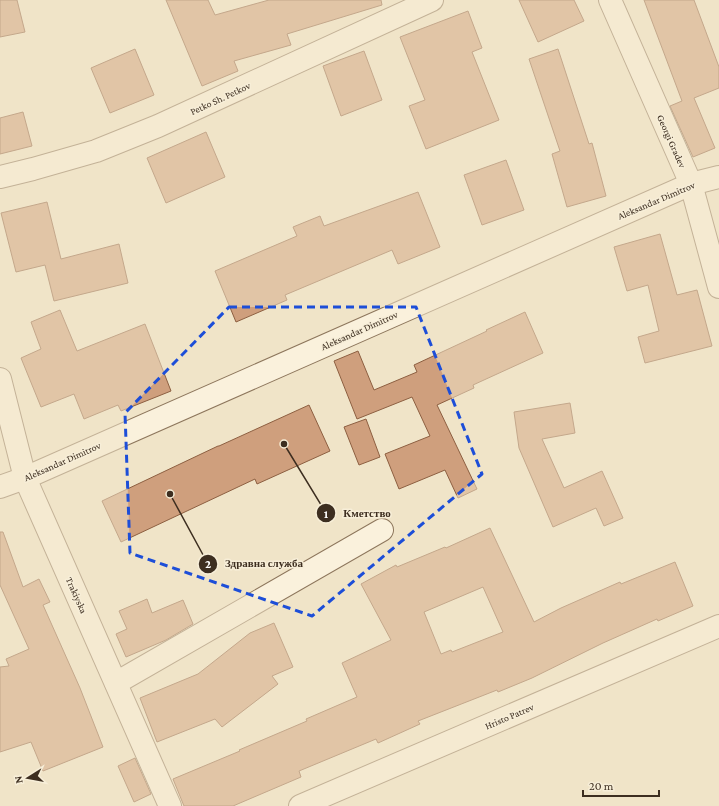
<svg xmlns="http://www.w3.org/2000/svg" width="719" height="806" font-family="'Crimson Pro',serif">
  <style>
    .building { fill: #cf9f7d; stroke: #8d5f41; fill-rule: evenodd }
    .lines { fill: none; stroke-linecap: round; stroke-linejoin: round }
    .minor-casing { stroke: #8d765c; stroke-width: 24 }
    .minor { stroke: #faf1dc; stroke-width: 22 }
    .marked { fill: none; stroke: #1d4ed8; stroke-width: 3; stroke-dasharray: 8 5; stroke-linejoin: round }
    .labels { text-anchor: middle; stroke-width: 3; stroke-linejoin: round; paint-order: stroke }
    .street-label { font-size: 10px; fill: #3d2e20; stroke: #f7eed8 }
    .leader { fill: none; stroke: #3d2e20; stroke-width: 1.5 }
    .callout-dot { fill: #3d2e20; stroke: #f7eed8; stroke-width: 1.5 }
    .mark-label { font-size: 12px; text-anchor: middle; font-weight: bold; fill: #fff }
    .callout-label { font-size: 11px; text-anchor: middle; font-weight: bold; fill: #3d2e20; stroke: #f7eed8; stroke-width: 3; stroke-linejoin: round; paint-order: stroke }
  </style>
  <rect width="100%" height="100%" fill="#f0e4c8"/>
  <g class="building">
    <polygon points="0,0 17,0 25,32 0,37"/>
    <polygon points="166,0 208,0 215,15 269,0 381,0 382,5 287,34 291,45 234,61 238,71 202,86"/>
    <polygon points="519,0 574,0 584,21 538,42"/>
    <polygon points="644,0 694,0 719,67 719,88 694,98 715,148 693,157 670,106 682,101"/>
    <polygon points="468,11 482,48 472,52 499,120 426,149 409,106 425,100 400,37"/>
    <polygon points="135,49 154,95 110,113 91,68"/>
    <polygon points="558,49 589,144 592,143 606,196 567,207 552,154 560,151 529,59"/>
    <polygon points="364,51 382,100 341,116 323,66"/>
    <polygon points="23,112 32,146 0,154 0,118"/>
    <polygon points="206,132 225,177 166,203 147,158"/>
    <polygon points="506,160 524,210 482,225 464,175"/>
    <polygon points="418,192 440,247 398,264 392,250 285,295 287,300 236,322 215,271 297,236 293,227 320,216 324,226"/>
    <polygon points="47,202 61,259 119,244 128,283 54,301 45,265 16,272 1,213"/>
    <polygon points="660,234 677,295 697,290 712,346 645,363 638,337 659,331 648,285 627,291 614,247"/>
    <polygon points="60,310 77,351 145,324 171,391 121,411 118,405 84,419 74,394 41,407 21,358 41,349 31,322"/>
    <polygon points="525,312 543,353 473,385 474,388 437,405 477,489 458,498 445,470 399,489 385,454 430,436 412,397 357,419 334,361 358,351 374,390 417,372 414,365 487,331 486,330"/>
    <polygon points="570,403 575,433 542,439 564,488 602,471 623,518 604,526 596,508 553,527 519,448 514,412"/>
    <polygon points="309,405 330,451 257,484 255,479 121,542 102,501 218,446 219,446"/>
    <polygon points="366,419 380,457 359,465 344,427"/>
    <path d="M490,528L534,622L561,608L620,582L621,584L675,562L693,606L658,621L657,619L603,643L532,678L498,692L497,690L418,721L420,724L378,743L376,739L299,771L301,777L233,806H184L173,779L240,751L239,750L307,721L306,719L357,697L342,663L391,640L361,584L396,565L397,567L445,547L446,548ZM483,587L503,632L452,652L451,650L441,654L424,612Z"/>
    <polygon points="0,532 3,532 23,587 39,579 50,602 43,605 80,688 103,747 43,771 31,742 0,752 0,667 9,666 6,659 29,649 0,585"/>
    <polygon points="147,599 152,613 183,600 193,624 166,640 126,657 116,634 127,629 119,611"/>
    <polygon points="274,623 293,667 272,676 278,684 222,727 215,719 157,742 140,698 198,674 250,633"/>
    <polygon points="135,758 151,794 134,802 118,766"/>
  </g>
  <g class="lines">
    <defs>
      <g id="minor">
        <polyline points="610,0 691,184 719,287"/>
        <polyline points="0,177 33,169 96,151 158,126 432,0"/>
        <polyline points="0,379 25,478 170,806"/>
        <polyline points="0,487 25,478 691,184 719,177"/>
        <polyline points="116,683 382,530"/>
        <polyline points="300,806 719,626"/>
      </g>
    </defs>
    <use href="#minor" class="minor-casing"/>
    <use href="#minor" class="minor"/>
  </g>
  <path d="M0 0H719V806H0ZM229,307H416L482,474L312,616L130,553L125,413Z" fill="#f0e4c8" fill-opacity=".55" fill-rule="evenodd"/>
  <path class="marked" d="M229,307H416L482,474L312,616L130,553L125,413Z"/>
  <g class="labels">
    <g class="street-label">
      <text transform="translate(220 98) rotate(-25)" y="4">Petko Sh. Petkov</text>
      <text transform="translate(672 141) rotate(66)" y="4">Georgi Gradev</text>
      <text transform="translate(656 200) rotate(-23)" y="4">Aleksandar Dimitrov</text>
      <text transform="translate(359 330) rotate(-24)" y="4">Aleksandar Dimitrov</text>
      <text transform="translate(62 461) rotate(-24)" y="4">Aleksandar Dimitrov</text>
      <text transform="translate(77 595) rotate(66)" y="4">Trakiyska</text>
      <text transform="translate(509 716) rotate(-23)" y="4">Hristo Patrev</text>
    </g>
  </g>
  <path class="leader" d="M284 444L326 513M170 494L208 564"/>
  <g class="callout-dot">
    <circle cx="284" cy="444" r="4"/>
    <circle cx="170" cy="494" r="4"/>
    <circle cx="326" cy="513" r="10"/>
    <circle cx="208" cy="564" r="10"/>
  </g>
  <g class="mark-label">
    <text x="326" y="518">1</text>
    <text x="208" y="568">2</text>
  </g>
  <g class="callout-label">
    <text x="367" y="517">Кметство</text>
    <text x="264" y="567">Здравна служба</text>
  </g>
  <g transform="translate(28 778) rotate(259)" stroke="#f7eed8" stroke-width="3" paint-order="stroke">
  <path d="M0-3L7 15L0 10L-7 15Z" fill="#3d2e20"/>
  <text y="-6" font-size="11" font-weight="bold" text-anchor="middle" fill="#3d2e20">N</text>
  </g>
  <path d="M583 790v6h76v-6" fill="none" stroke="#3d2e20" stroke-width="2"/>
  <text x="589" y="790" font-size="12" fill="#3d2e20" stroke="#f7eed8" stroke-width="3" paint-order="stroke">20 m</text>
</svg>
